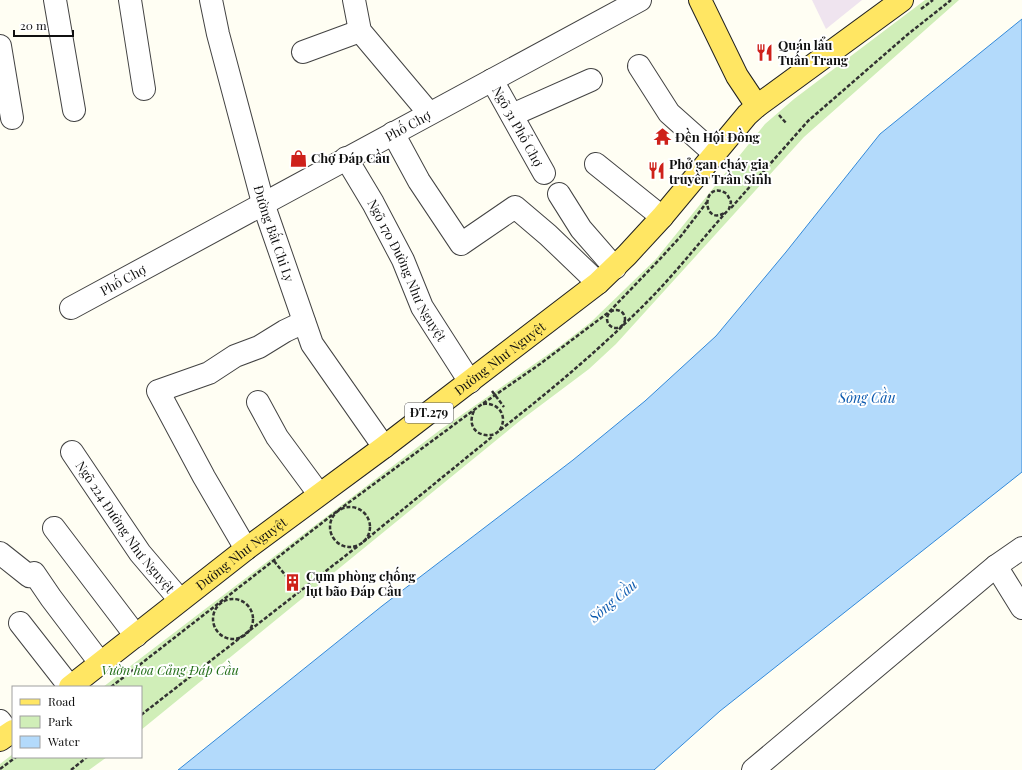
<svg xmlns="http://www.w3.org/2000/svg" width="1022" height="770" font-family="'Playfair Display',serif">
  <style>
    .industrial { fill: #efe4ef }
    .green { fill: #d0eeb8 }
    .water { fill: #b3dafb; stroke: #3389d9 }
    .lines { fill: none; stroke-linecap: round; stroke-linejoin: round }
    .minor-casing { stroke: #434343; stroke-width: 24 }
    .major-casing { stroke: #212121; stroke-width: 24 }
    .path { stroke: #323232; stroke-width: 2.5; stroke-dasharray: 4 2; stroke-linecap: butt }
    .minor { stroke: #fff; stroke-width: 22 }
    .major { stroke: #ffe663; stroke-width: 22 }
    .labels { text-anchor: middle; stroke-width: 4; stroke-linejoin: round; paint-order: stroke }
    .shield { fill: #fff; stroke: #585858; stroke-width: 1 }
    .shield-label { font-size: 12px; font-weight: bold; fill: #101010 }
    .poi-label { font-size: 13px; font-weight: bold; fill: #101010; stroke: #fff; text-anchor: start }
    .street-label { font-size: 13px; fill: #101010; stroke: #fff }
    .park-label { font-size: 13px; font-style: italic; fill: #246f19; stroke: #fff }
    .water-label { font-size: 14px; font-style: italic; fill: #0c5aaf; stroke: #fff }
  </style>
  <rect width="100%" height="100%" fill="#fffef3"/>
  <polygon class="industrial" points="812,0 862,0 826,29"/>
  <g class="green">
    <polygon points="925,0 959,0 804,137 616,344 589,369 521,420 141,730 141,687 103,687 440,430 560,346 591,322 656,259 765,124 794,99"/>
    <polygon points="13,754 13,757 107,757 89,770 0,770 0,764"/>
  </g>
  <polygon class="water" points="1022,19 1022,472 720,711 654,770 178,770 382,606 573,460 645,401 716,336 786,252 880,134"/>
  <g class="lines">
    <defs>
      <g id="minor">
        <polyline points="55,0 74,110"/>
        <polyline points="130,0 144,89"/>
        <path id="s1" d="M211,0L218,34L263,203L312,344L384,447"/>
        <polyline points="354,0 360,31 429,113"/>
        <polyline points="0,46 12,118"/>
        <polyline points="303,52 360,31"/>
        <polyline points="639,66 669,113 715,154"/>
        <path id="s2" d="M492,80L544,173"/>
        <polyline points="512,115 591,80"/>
        <polyline points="393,133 419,181 461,244 515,207 548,235 598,283"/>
        <path id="s3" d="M346,158L373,203L403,260L422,307L470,382"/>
        <polyline points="596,164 662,217"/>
        <polyline points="559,194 581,229 615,268"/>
        <path id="s4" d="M71,308L640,0"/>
        <polyline points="258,402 277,437 319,494"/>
        <path id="s5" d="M72,452L140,553L180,600"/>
        <polyline points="54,528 136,636"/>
        <polyline points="246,549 204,477 158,391 209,373 235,356 259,347 285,331 304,322"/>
        <polyline points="0,553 29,576 34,573 51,598 101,664"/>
        <polyline points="996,566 1022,608"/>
        <polyline points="20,623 70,687"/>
        <polyline points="0,721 9,733"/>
        <polyline points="753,770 996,566 1022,548"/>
      </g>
      <g id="major">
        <polyline points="700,0 737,76 757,106"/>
        <path id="s6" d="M70,687L246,549L384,447L598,283L627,255L662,217L747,115L757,106L902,0"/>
        <polyline points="0,740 13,731"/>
      </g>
    </defs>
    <use href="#minor" class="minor-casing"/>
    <use href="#major" class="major-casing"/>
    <g class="path">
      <polyline points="921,9 933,0"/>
      <polyline points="779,115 786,123"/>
      <polyline points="731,208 808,121 907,35 951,0"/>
      <circle cx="616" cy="319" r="9"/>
      <polyline points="492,391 504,407"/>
      <path d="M483,404C499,402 509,417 499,431"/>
      <path d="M474,411C466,427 479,439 495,434C549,392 598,351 646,303C676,273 701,240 729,209L731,202L727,194C701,177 701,229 726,212"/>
      <circle cx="350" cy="527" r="20"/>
      <polyline points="363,542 493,436"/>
      <polyline points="274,561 286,576"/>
      <circle cx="233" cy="619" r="20"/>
      <polyline points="111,687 336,512 478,407 540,364 609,312 659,260 681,236 707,202"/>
      <polyline points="141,715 358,546"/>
      <polyline points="0,769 16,757"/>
      <polyline points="71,770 87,757"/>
    </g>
    <use href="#minor" class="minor"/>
    <use href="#major" class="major"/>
  </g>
  <defs>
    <symbol id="restaurant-bare" viewBox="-9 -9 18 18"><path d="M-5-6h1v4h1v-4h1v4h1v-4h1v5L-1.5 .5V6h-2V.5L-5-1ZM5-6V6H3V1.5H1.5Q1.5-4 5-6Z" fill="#ce211a" stroke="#fff" stroke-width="2.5" paint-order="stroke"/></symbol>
    <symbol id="temple-bare" viewBox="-9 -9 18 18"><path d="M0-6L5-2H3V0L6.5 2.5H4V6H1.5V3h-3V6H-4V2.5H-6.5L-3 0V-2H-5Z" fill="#ce211a" stroke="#fff" stroke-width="2.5" paint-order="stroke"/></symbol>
    <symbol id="shop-bare" viewBox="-9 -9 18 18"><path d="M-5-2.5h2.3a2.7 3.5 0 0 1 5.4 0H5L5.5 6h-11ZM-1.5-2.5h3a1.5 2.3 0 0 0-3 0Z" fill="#ce211a" stroke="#fff" stroke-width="2.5" paint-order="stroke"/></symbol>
    <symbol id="building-bare" viewBox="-9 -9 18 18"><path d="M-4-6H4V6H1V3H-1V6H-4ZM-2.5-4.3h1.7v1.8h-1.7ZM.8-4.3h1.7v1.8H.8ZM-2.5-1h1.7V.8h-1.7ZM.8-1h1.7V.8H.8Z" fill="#ce211a" stroke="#fff" stroke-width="2.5" paint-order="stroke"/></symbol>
  </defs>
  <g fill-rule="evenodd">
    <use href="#restaurant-bare" x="752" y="40" width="25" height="25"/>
    <use href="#temple-bare" x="650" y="124" width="25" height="25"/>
    <use href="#shop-bare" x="286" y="146" width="25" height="25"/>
    <use href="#restaurant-bare" x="644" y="158" width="25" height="25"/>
    <use href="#building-bare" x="280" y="570" width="25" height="25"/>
  </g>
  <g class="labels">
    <rect class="shield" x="405" y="403" width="48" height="20" rx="3"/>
    <g class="shield-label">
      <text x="429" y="417">ĐT.279</text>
    </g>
    <g class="poi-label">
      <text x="778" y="50">Quán lẩu<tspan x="778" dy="15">Tuấn Trang</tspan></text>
      <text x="675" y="142">Đền Hội Đồng</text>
      <text x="311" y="163">Chợ Đáp Cầu</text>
      <text x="669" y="169">Phở gan cháy gia<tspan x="669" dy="15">truyền Trần Sinh</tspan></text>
      <text x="306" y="581">Cụm phòng chống<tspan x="306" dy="15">lụt bão Đáp Cầu</tspan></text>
    </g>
    <g class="street-label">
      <text dy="5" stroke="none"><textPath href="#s4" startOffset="383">Phố Chợ</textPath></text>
      <text dy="5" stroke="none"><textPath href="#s2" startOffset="53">Ngõ 31 Phố Chợ</textPath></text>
      <text dy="5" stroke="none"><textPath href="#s1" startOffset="242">Đường Bất Chi Ly</textPath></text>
      <text dy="5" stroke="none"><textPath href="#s3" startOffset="128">Ngõ 170 Đường Như Nguyệt</textPath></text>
      <text dy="5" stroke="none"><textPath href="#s4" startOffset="59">Phố Chợ</textPath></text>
      <text dy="5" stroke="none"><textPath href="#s6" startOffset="541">Đường Như Nguyệt</textPath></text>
      <text dy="5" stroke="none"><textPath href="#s5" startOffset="92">Ngõ 224 Đường Như Nguyệt</textPath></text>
      <text dy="5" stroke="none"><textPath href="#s6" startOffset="217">Đường Như Nguyệt</textPath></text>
    </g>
    <g class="park-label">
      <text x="170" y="675">Vườn hoa Cảng Đáp Cầu</text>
    </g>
    <g class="water-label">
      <text x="867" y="403">Sông Cầu</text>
      <text transform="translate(613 601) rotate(-40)" y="5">Sông Cầu</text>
    </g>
  </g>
  <rect x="12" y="686" width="130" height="72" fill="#ffffff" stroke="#9f9f9f"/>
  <rect x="20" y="699" width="20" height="6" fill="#ffe663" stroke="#9f9f9f"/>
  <text x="48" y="706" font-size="12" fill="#101010">Road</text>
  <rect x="20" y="716" width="20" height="12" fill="#d0eeb8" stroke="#9f9f9f"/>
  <text x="48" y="726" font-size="12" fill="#101010">Park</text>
  <rect x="20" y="736" width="20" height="12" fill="#b3dafb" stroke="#9f9f9f"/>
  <text x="48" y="746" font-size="12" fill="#101010">Water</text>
  <path d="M14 30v6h59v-6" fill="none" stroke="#101010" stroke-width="2"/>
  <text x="20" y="30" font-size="12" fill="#101010" stroke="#ffffff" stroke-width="3" paint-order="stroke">20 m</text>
</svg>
